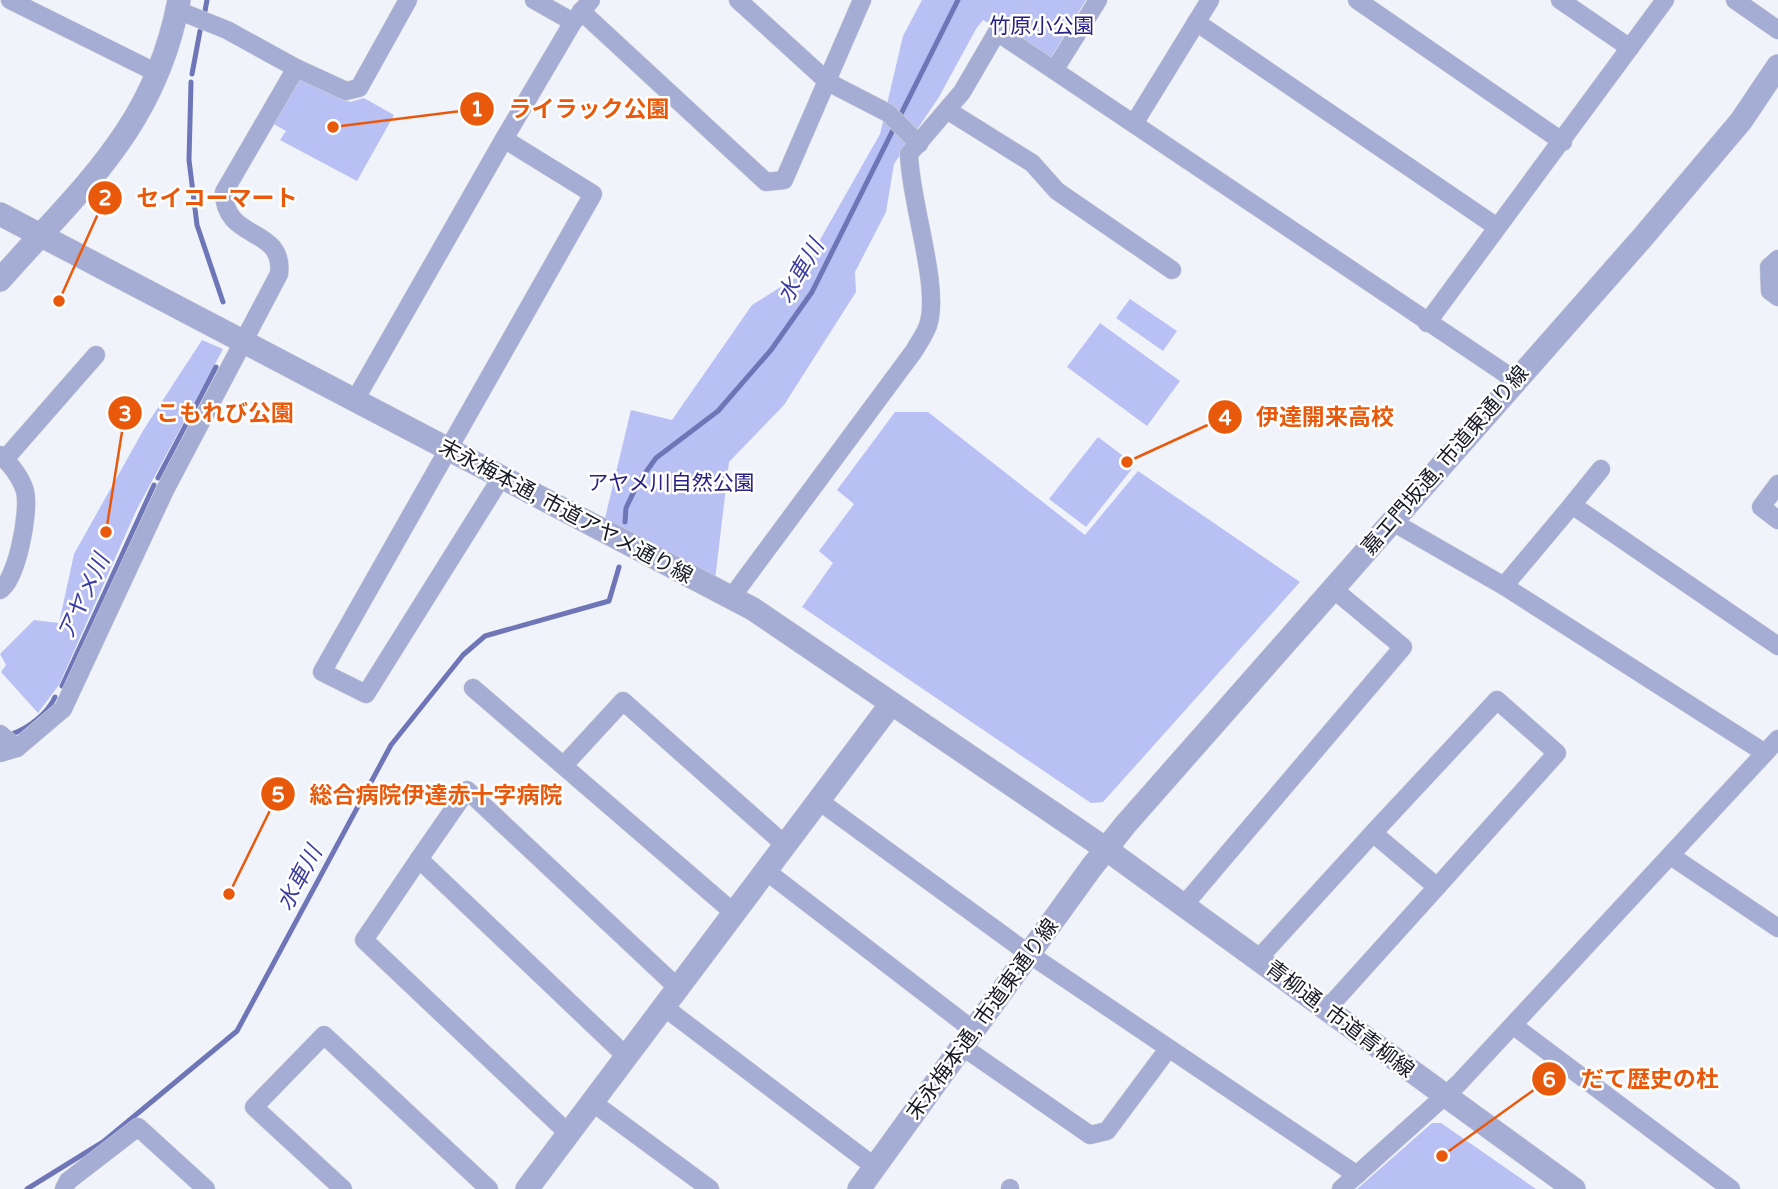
<svg xmlns="http://www.w3.org/2000/svg" width="1778" height="1189" font-family="'Varela Round','Noto Sans JP',sans-serif">
  <style>
    .green { fill: #b9c1f4 }
    .lines { fill: none; stroke-linecap: round; stroke-linejoin: round }
    .stream { stroke: #6e76b7; stroke-width: 5 }
    .minor-casing { stroke: #ced0d8; stroke-width: 19 }
    .tertiary-casing { stroke: #ced0d8; stroke-width: 24 }
    .minor { stroke: #a6add4; stroke-width: 18 }
    .tertiary { stroke: #a6add4; stroke-width: 23 }
    .labels { text-anchor: middle; stroke-width: 5; stroke-linejoin: round; paint-order: stroke }
    .park-label { font-size: 21px; fill: #282082; stroke: #fff }
    .street-label { font-size: 21px; fill: #181a26; stroke: #fff }
    .water-label { font-size: 23px; font-style: italic; fill: #3d3ea1; stroke: #fff }
    .leader { fill: none; stroke: #e8590c; stroke-width: 2.5 }
    .callout-dot { fill: #e8590c; stroke: #fff; stroke-width: 2.5 }
    .mark-label { font-size: 21px; text-anchor: middle; font-weight: bold; fill: #fff }
    .callout-label { font-size: 23px; text-anchor: middle; font-weight: bold; fill: #e8590c; stroke: #fff; stroke-width: 5; stroke-linejoin: round; paint-order: stroke }
  </style>
  <rect width="100%" height="100%" fill="#f1f3fa"/>
  <g class="green">
    <polygon points="922,0 1086,0 1050,59 983,20 976,29 939,97 894,164 886,212 855,272 856,292 784,405 729,462 715,580 605,518 631,410 672,420 752,305 800,275 880,134 903,36"/>
    <polygon points="303,79 350,102 364,98 394,115 357,181 280,140 286,131 272,123 295,81"/>
    <polygon points="1130,299 1177,331 1163,351 1116,318"/>
    <polygon points="1100,323 1180,381 1147,426 1067,367"/>
    <polygon points="202,340 223,349 136,511 59,685 38,713 1,672 6,665 0,654 34,620 59,623 74,554 144,429"/>
    <polygon points="895,412 928,412 1085,535 1138,471 1300,582 1103,802 1091,803 802,607 833,563 819,551 854,504 837,490"/>
    <polygon points="1098,437 1135,465 1086,527 1049,499"/>
    <polygon points="1432,1123 1441,1123 1536,1189 1357,1189"/>
  </g>
  <g class="lines">
    <g class="stream">
      <polyline points="205,11 207,0"/>
      <polyline points="192,74 200,31"/>
      <polyline points="191,82 189,160 197,225 223,302"/>
      <polyline points="158,478 216,367"/>
      <polyline points="625,522 626,508 638,483 656,458 718,411 771,350 812,292 958,0"/>
      <polyline points="62,686 154,485"/>
      <path d="M12,734C29,728 48,713 55,697"/>
      <polyline points="27,1189 103,1142 237,1031 391,745 463,655 485,636 609,601 619,567"/>
    </g>
    <defs>
      <g id="minor">
        <polyline points="10,0 159,74"/>
        <polyline points="534,0 573,22"/>
        <polyline points="738,0 828,82 888,113 919,144"/>
        <polyline points="1357,0 1563,142"/>
        <polyline points="1560,0 1630,48"/>
        <polyline points="1735,0 1778,30"/>
        <polyline points="177,10 227,30 296,68"/>
        <polyline points="581,11 766,182 784,180 862,0"/>
        <polyline points="1196,22 1497,227"/>
        <polyline points="1055,69 1098,0"/>
        <polyline points="947,110 1032,163 1057,191 1172,270"/>
        <polyline points="1135,122 1210,0"/>
        <polyline points="1778,259 1769,267 1770,291 1778,297"/>
        <polyline points="1427,323 1665,0"/>
        <polyline points="355,400 504,139 573,22 591,0"/>
        <path d="M0,455C11,464 21,478 25,491C30,511 17,580 0,590"/>
        <polyline points="5,459 96,355"/>
        <polyline points="501,478 366,694 322,672 593,194 504,139"/>
        <polyline points="1778,484 1761,507 1778,520"/>
        <polyline points="1572,505 1601,469"/>
        <polyline points="1391,521 1504,586 1765,753"/>
        <polyline points="1504,586 1572,505 1778,646"/>
        <path d="M731,598L914,351C919,342 927,332 929,322C939,282 910,201 909,154L962,92L997,32L1515,380"/>
        <polyline points="473,688 734,913"/>
        <polyline points="0,734 17,748"/>
        <path d="M0,753L17,748L63,709L165,490L279,274C285,226 224,242 224,192L296,68L346,91L359,88L408,0"/>
        <polyline points="565,764 623,701 785,845"/>
        <polyline points="819,801 1029,954 1357,1175"/>
        <polyline points="1373,833 1497,700 1557,753 1437,887"/>
        <polyline points="1671,856 1778,928"/>
        <polyline points="419,859 364,940 569,1134"/>
        <polyline points="766,871 973,1030"/>
        <polyline points="1184,905 1403,647 1332,588"/>
        <polyline points="1259,958 1373,833 1437,887 1327,1009"/>
        <polyline points="664,1007 875,1167"/>
        <polyline points="1514,1026 1731,1189"/>
        <polyline points="963,1047 1090,1135 1107,1131 1168,1049"/>
        <polyline points="627,1057 419,859 467,790 678,988"/>
        <polyline points="592,1102 710,1189"/>
        <polyline points="64,1189 68,1181 138,1127 206,1189"/>
        <polyline points="343,1189 254,1107 324,1035 489,1189"/>
        <polyline points="1010,1189 1010,1188"/>
        <polyline points="1341,1189 1459,1083 1778,739"/>
      </g>
      <g id="tertiary">
        <polyline points="0,214 753,609 1106,849 1574,1189"/>
        <path d="M0,280C82,187 155,128 179,0"/>
        <polyline points="527,1189 891,704"/>
        <polyline points="859,1189 1091,868 1125,825 1643,237 1741,121 1778,66"/>
      </g>
    </defs>
    <use href="#minor" class="minor-casing"/>
    <use href="#tertiary" class="tertiary-casing"/>
    <use href="#minor" class="minor"/>
    <use href="#tertiary" class="tertiary"/>
  </g>
  <g class="labels">
    <g class="park-label">
      <text x="1042" y="33">竹原小公園</text>
      <text x="671" y="490">アヤメ川自然公園</text>
    </g>
    <g class="street-label">
      <text transform="translate(1445 460) rotate(-49)" y="7">嘉エ門坂通, 市道東通り線</text>
      <text transform="translate(566 511) rotate(28)" y="7">末永梅本通, 市道アヤメ通り線</text>
      <text transform="translate(982 1019) rotate(-54)" y="7">末永梅本通, 市道東通り線</text>
      <text transform="translate(1340 1019) rotate(37)" y="7">青柳通, 市道青柳線</text>
    </g>
    <g class="water-label">
      <text transform="translate(800 271) rotate(-60)" y="8">水車川</text>
      <text transform="translate(83 597) rotate(-65)" y="8">アヤメ川</text>
      <text transform="translate(299 878) rotate(-62)" y="8">水車川</text>
    </g>
  </g>
  <path class="leader" d="M333 127L477 109M59 301L105 198M106 532L125 413M1127 462L1225 417M229 894L278 794M1442 1156L1549 1079"/>
  <g class="callout-dot">
    <circle cx="333" cy="127" r="7"/>
    <circle cx="59" cy="301" r="7"/>
    <circle cx="106" cy="532" r="7"/>
    <circle cx="1127" cy="462" r="7"/>
    <circle cx="229" cy="894" r="7"/>
    <circle cx="1442" cy="1156" r="7"/>
    <circle cx="477" cy="109" r="18"/>
    <circle cx="105" cy="198" r="18"/>
    <circle cx="125" cy="413" r="18"/>
    <circle cx="1225" cy="417" r="18"/>
    <circle cx="278" cy="794" r="18"/>
    <circle cx="1549" cy="1079" r="18"/>
  </g>
  <g class="mark-label">
    <text x="477" y="116">1</text>
    <text x="105" y="205">2</text>
    <text x="125" y="421">3</text>
    <text x="1225" y="425">4</text>
    <text x="278" y="802">5</text>
    <text x="1549" y="1087">6</text>
  </g>
  <g class="callout-label">
    <text x="589" y="117">ライラック公園</text>
    <text x="217" y="206">セイコーマート</text>
    <text x="225" y="421">こもれび公園</text>
    <text x="1325" y="425">伊達開来高校</text>
    <text x="436" y="803">総合病院伊達赤十字病院</text>
    <text x="1650" y="1087">だて歴史の杜</text>
  </g>
</svg>
